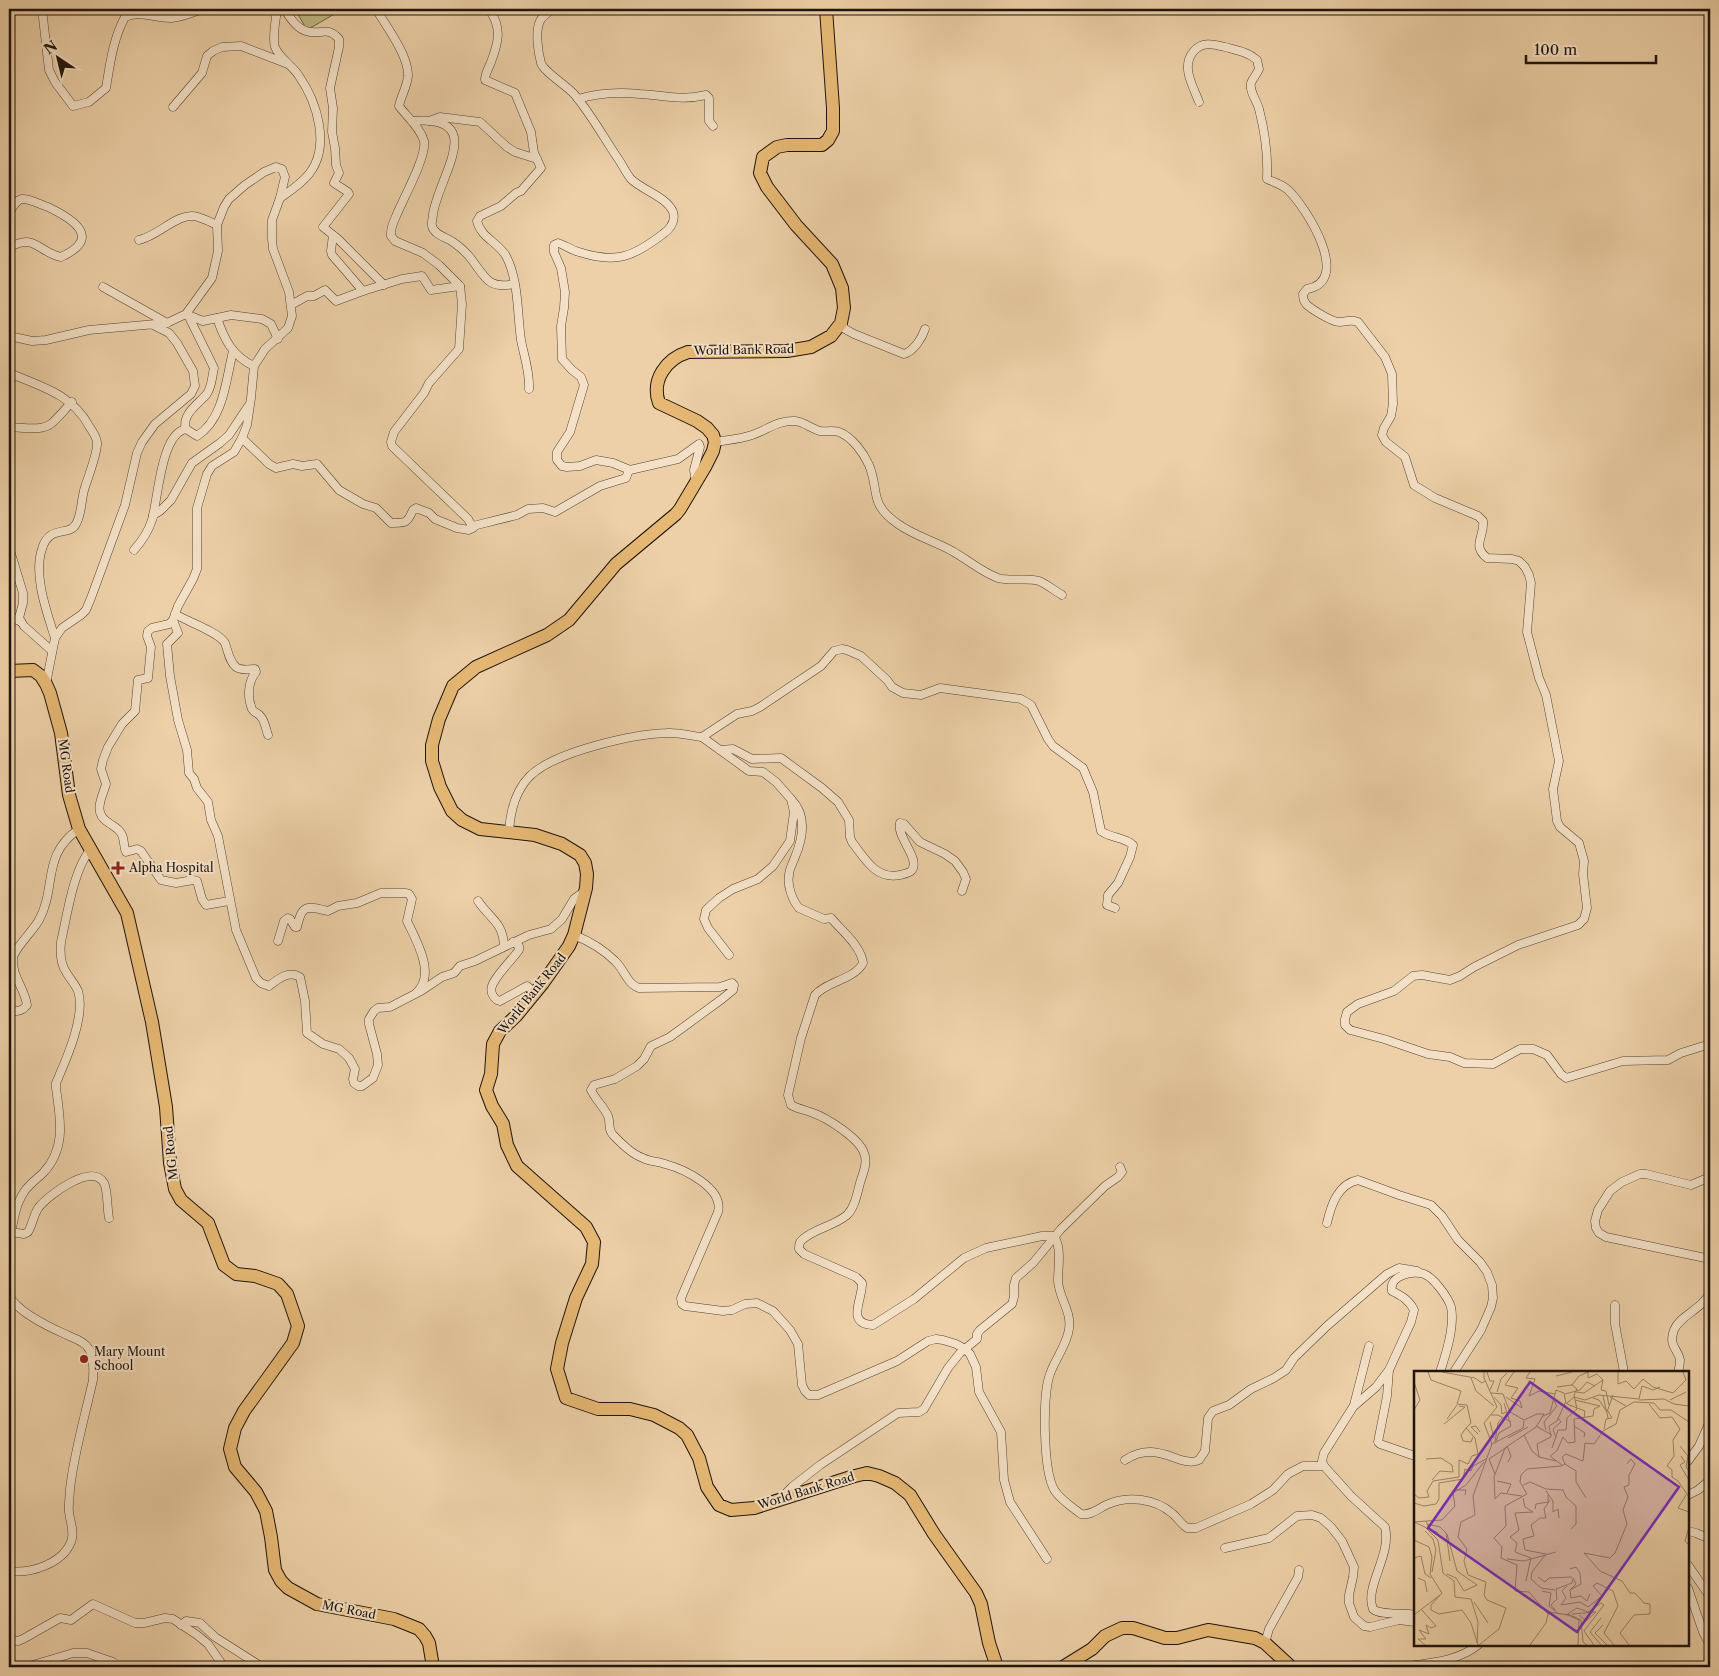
<svg xmlns="http://www.w3.org/2000/svg" width="1719" height="1676" font-family="'Libre Caslon Text',serif">
  <style>
    .green { fill: #bfb983; stroke: #6e6648 }
    .lines { fill: none; stroke-linecap: round; stroke-linejoin: round }
    .street-casing { stroke: #524333; stroke-width: 9 }
    .primary-casing { stroke: #1e140c; stroke-width: 14 }
    .street { stroke: #f3e0c6; stroke-width: 8 }
    .primary { stroke: #e6b874; stroke-width: 12 }
    .poi-dot { fill: #8f2418; stroke: #f3e0c6; stroke-width: 2 }
    .labels { text-anchor: middle; stroke-width: 4; stroke-linejoin: round; paint-order: stroke }
    .street-label { font-size: 12px; fill: #1e140c; stroke: #f3e0c6 }
    .poi-label { font-size: 12px; fill: #1e140c; stroke: #f3e0c6; text-anchor: start }
    .inset-road { fill: none; stroke: #9a856a; stroke-width: 1 }
    .view { fill: #7b2cbf; fill-opacity: 0.15; stroke: #7b2cbf; stroke-width: 2.5 }
    .inset-edge { fill: none; stroke: #1e140c; stroke-width: 2.5 }
  </style>
  <rect width="100%" height="100%" fill="#edd0a8"/>
  <filter id="stains"><feTurbulence type="fractalNoise" baseFrequency=".004" numOctaves="4"/><feColorMatrix values="0 0 0 0 .2 0 0 0 0 .09 0 0 0 0 .02 0 0 0 .5 -.17"/></filter>
  <radialGradient id="worn" r=".72"><stop offset=".6" stop-color="#630" stop-opacity="0"/><stop offset="1" stop-color="#630" stop-opacity=".3"/></radialGradient>
  <polygon class="green" points="295,9 343,9 307,30"/>
  <g class="lines">
    <defs>
      <g id="street">
        <path d="M42,9L49,70L55,82L73,106L89,102L106,88C110,64 113,39 125,17C141,10 156,19 172,18C182,17 192,13 202,9"/>
        <path d="M277,9C276,19 272,38 275,47C279,58 293,66 299,76C317,102 331,146 309,174C301,184 290,191 280,198"/>
        <path d="M284,9C290,17 296,28 306,31C321,36 327,25 339,39V47L330,88L333,108L332,132L335,148L336,165L339,173L334,183L348,192L349,194L323,227L338,239L384,285"/>
        <path d="M489,9C502,28 499,41 491,62C489,68 485,73 485,80L515,93L531,132L534,153L541,168L521,191L516,193L501,206L480,216L477,221C481,238 498,242 506,256C519,281 517,312 521,340C524,356 530,372 529,389"/>
        <path d="M554,9C549,12 543,15 540,21C535,31 538,52 541,63C544,72 566,85 574,94C591,114 604,138 619,160C623,166 626,173 631,179C642,190 667,197 673,212C676,221 670,229 663,234C633,257 616,264 579,252C571,250 565,245 558,243L554,245V252L561,268L565,292L564,308L561,326L562,359L572,370L581,377L584,385L570,432L557,452V460L562,466L567,467L580,466L596,460L613,463L630,470L678,459L699,444L700,447L694,470L696,482"/>
        <path d="M578,99C598,93 619,92 640,94C665,95 680,101 706,95L709,98V121L713,126"/>
        <path d="M1199,102C1193,86 1181,67 1193,52C1202,41 1213,44 1225,47C1236,50 1248,52 1257,60L1259,69C1257,74 1253,78 1251,83C1249,91 1257,101 1259,109C1265,132 1268,157 1267,179C1275,183 1282,184 1288,190C1306,207 1353,281 1307,289L1303,294C1303,298 1304,302 1307,305C1313,310 1332,322 1339,322C1347,322 1349,319 1358,322L1385,357L1392,374L1393,404L1391,416L1384,428L1382,435L1386,442L1405,457L1414,485L1435,498L1478,516L1483,521C1485,537 1471,545 1487,558L1512,559L1519,561L1525,567L1529,575L1531,583L1527,632L1539,678L1546,695L1559,761L1553,789L1557,821L1560,827L1579,843L1584,861L1583,874L1587,908L1584,919L1578,925L1518,945L1474,967L1460,976L1450,980L1422,975L1413,976L1394,991L1358,1004L1347,1012L1345,1019V1025L1350,1030L1384,1039L1428,1054L1450,1057L1464,1063L1493,1064L1520,1049H1533L1547,1055L1561,1074L1566,1078L1623,1061L1668,1060L1681,1053L1710,1044"/>
        <polyline points="173,107 202,73 207,56 213,51 222,47 241,46 288,64"/>
        <path d="M412,121C489,115 439,175 433,214C433,218 431,223 432,226C434,235 446,237 453,242C460,247 467,253 472,260C486,279 489,289 514,284"/>
        <polyline points="429,121 440,117 480,122 507,147 515,152 537,159"/>
        <path d="M9,213C12,208 16,200 22,199C29,198 41,205 48,207C73,219 103,238 61,257C39,253 35,232 9,248"/>
        <polyline points="333,235 331,251 332,255 363,291"/>
        <path d="M139,240C159,236 178,211 198,217C204,219 211,222 217,225"/>
        <polyline points="103,287 167,323"/>
        <polyline points="291,305 307,296 314,296 325,290 336,301 363,291 402,279 422,276 431,290 460,286"/>
        <polyline points="188,315 203,321 231,315 262,319 271,324 278,339"/>
        <path d="M217,318C224,339 233,357 254,366"/>
        <path d="M841,323L845,329L854,334L904,354C914,351 922,338 925,329"/>
        <path d="M9,336L32,341L46,340L89,330L167,323L186,314L212,278L218,251L217,225L224,207L229,199L245,185L264,172L276,167L282,169L285,177L280,198L272,220V239L273,249L289,292L292,316L288,328L265,349L254,366L251,398L247,425L242,438L234,452L212,466L207,474L197,508V569L193,579L178,606L173,620L178,633L167,644L170,676L178,720L187,750L189,773L194,779L197,788L208,802L211,820L218,836L236,930L256,978L261,983L269,986C278,979 289,970 300,977L305,1001L307,1033L323,1044L339,1049L349,1058L355,1069L353,1079L354,1083L358,1086H362L373,1078L378,1065L377,1054L369,1024V1019L374,1011L378,1008L390,1007L421,991L442,977L454,973L460,966L475,961L529,935L551,929L562,919L574,899L585,891"/>
        <path d="M9,373C40,386 72,394 89,426C92,431 97,437 97,443C98,451 88,478 85,487C81,498 82,514 76,524C69,537 49,524 42,549C33,575 47,613 55,638"/>
        <path d="M9,427C22,427 42,432 52,423C59,417 65,409 72,402"/>
        <path d="M186,429C181,415 198,404 206,395C212,388 212,376 214,368L188,315"/>
        <path d="M242,438L269,464L276,468L293,464L302,466L317,464L339,490L363,504L376,508L391,523C405,523 407,524 413,510L416,508L429,513L435,519L457,528L469,530L473,528L468,519L392,446L391,442L394,432L424,393L429,383L459,349L462,304L460,286L439,265L423,253L395,241L391,236C390,228 394,221 397,214C404,197 427,156 424,141C420,127 407,117 399,106C401,96 407,87 408,76C409,56 386,26 376,9"/>
        <path d="M715,442C727,440 741,439 752,435C767,430 778,420 795,421C805,422 811,429 820,431C826,432 832,430 839,432C852,437 863,452 869,465C880,492 868,503 898,524C915,536 934,541 952,551C967,559 981,572 998,578C1012,582 1027,577 1039,581C1045,583 1055,591 1062,595"/>
        <polyline points="153,517 153,515 160,511 171,500 192,463 220,443 229,435 249,405"/>
        <polyline points="473,526 517,515 528,509 543,508 555,512 600,486 626,478 629,470"/>
        <polyline points="9,547 23,593 23,603 19,618 24,626 52,651"/>
        <path d="M134,550C142,541 148,533 152,520C158,499 161,433 186,429L197,436C224,419 226,379 233,351"/>
        <path d="M175,614C186,621 219,632 225,643C228,651 229,661 236,667C241,671 249,669 255,669L256,672C248,681 247,697 252,709C254,713 259,713 261,717C265,721 266,730 268,735"/>
        <polyline points="9,616 21,622"/>
        <path d="M173,620L169,624L152,628L148,631L147,636L151,647L148,678L138,680L135,711L122,724L108,747L103,760L101,769L106,784C102,798 92,813 109,823C113,826 118,828 121,833C125,839 123,846 126,852L137,849L141,851L161,880L176,883L193,880L197,881L202,899L206,905L229,901"/>
        <polyline points="46,684 55,638 62,628 81,615 86,610 91,598 125,505 137,453 142,442 155,424 191,394 195,386 193,371 177,343 169,333 153,325"/>
        <polyline points="702,737 749,771 763,772 776,782 791,799 794,812 790,841 773,866 758,879 733,889 719,898 706,910 704,919 708,928 729,955"/>
        <path d="M720,750L733,749L752,759L781,758L822,788L838,802L849,820L850,837L852,842C865,859 876,880 900,875C904,874 909,873 911,871C922,860 896,837 900,823L904,824L920,842L945,854L955,861L963,872L966,879L962,891"/>
        <path d="M791,799C807,815 803,838 795,857C793,863 789,869 789,875C787,885 792,900 799,908L824,919L831,918C842,931 861,946 863,963C854,980 827,981 815,995L801,1038L788,1095L791,1105C798,1109 806,1110 813,1113C827,1118 859,1138 864,1153C868,1163 863,1173 860,1183C857,1194 855,1207 847,1215C834,1226 816,1228 803,1239C799,1242 799,1245 799,1249L804,1254L856,1277L862,1283C863,1299 845,1324 873,1325L914,1299L964,1258L986,1248L1042,1236H1054C1062,1248 1058,1267 1058,1281C1059,1298 1072,1312 1069,1329C1067,1345 1055,1359 1050,1374C1042,1395 1043,1473 1055,1491C1061,1500 1072,1507 1081,1514C1090,1516 1098,1509 1106,1505C1127,1495 1155,1498 1173,1514C1178,1518 1181,1524 1187,1528H1196L1251,1504L1273,1490L1288,1474L1303,1466H1324"/>
        <path d="M509,833C510,812 515,791 530,776C554,752 633,734 667,733C678,732 691,736 702,737L737,714L752,711L760,707L821,666L834,651L842,649L847,650L861,656L887,680L892,687L903,693L921,695L940,688L1021,699L1031,705L1048,739L1053,746L1083,768L1093,792L1101,831C1110,838 1125,837 1133,845L1130,857L1118,883L1108,895L1107,905L1115,908"/>
        <path d="M478,901C490,919 503,922 504,946"/>
        <path d="M574,935C589,941 604,950 615,961C624,969 627,984 639,988L720,987L732,983L734,985L733,990L722,999L670,1037L651,1046L644,1059L637,1066L615,1079L594,1085L591,1090C595,1099 604,1107 608,1116C611,1125 607,1130 615,1137C623,1145 632,1154 643,1158C650,1162 658,1161 665,1164C684,1169 724,1188 718,1212L681,1298L682,1304L685,1306L723,1311L732,1310L745,1304L757,1303L773,1311L790,1330L798,1344L802,1385L805,1391L809,1395H818L897,1361L928,1341L936,1339L943,1340L956,1344L965,1349L970,1354L976,1367L979,1392L1001,1432L1004,1480L1010,1502L1047,1559"/>
        <path d="M278,941L284,921L288,918L290,919L295,927H297C302,904 307,906 328,911L338,906L357,903L381,893H406L409,894L412,899L407,921C416,940 436,974 417,992"/>
        <path d="M513,942L519,946V950C512,960 495,976 492,986C490,992 493,997 497,1000L500,1001L527,986L534,992"/>
        <path d="M9,1011C16,1012 23,1011 27,1005C25,989 11,975 13,958C14,949 33,931 39,920C57,887 41,855 79,829"/>
        <polyline points="1710,1177 1691,1185 1646,1174 1640,1174 1622,1182 1610,1191 1598,1210 1595,1221 1596,1228 1599,1233 1606,1237 1710,1259"/>
        <path d="M1327,1223C1331,1205 1338,1184 1358,1180L1399,1195L1431,1205L1442,1216L1458,1240L1480,1262L1487,1272L1492,1285L1493,1298L1491,1307L1481,1330L1454,1372"/>
        <path d="M11,1232L24,1234L28,1232C33,1224 33,1215 39,1207C49,1195 92,1162 104,1183C108,1191 107,1209 109,1218"/>
        <path d="M9,1244C13,1226 14,1207 24,1192C29,1184 37,1179 43,1173C67,1148 60,1118 56,1088V1083C66,1060 86,1016 78,991C75,984 70,979 66,972C60,963 60,952 61,942C67,916 73,871 90,850"/>
        <path d="M9,1296C19,1313 49,1327 67,1335C75,1339 84,1341 89,1349C95,1357 93,1371 93,1380C85,1416 74,1453 70,1489C70,1497 68,1505 69,1512C70,1522 75,1532 71,1542C62,1564 30,1574 9,1571"/>
        <polyline points="1615,1305 1615,1324 1624,1372"/>
        <polyline points="1389,1370 1387,1396 1378,1442 1380,1444 1415,1456"/>
        <path d="M1678,1372C1679,1369 1680,1364 1680,1360C1678,1348 1668,1347 1674,1330C1679,1316 1703,1309 1710,1292"/>
        <polyline points="1354,1405 1369,1346"/>
        <path d="M1125,1460C1158,1438 1180,1469 1199,1460L1205,1451L1208,1418L1213,1411L1229,1405L1251,1389L1274,1378L1286,1370L1294,1358L1327,1326L1387,1274L1399,1268L1417,1271"/>
        <polyline points="1688,1461 1699,1446 1710,1421"/>
        <polyline points="1688,1495 1698,1490 1710,1480"/>
        <polyline points="782,1497 792,1487 820,1465 898,1413 919,1412 924,1409 948,1368 960,1353 977,1339 977,1334 980,1330 1012,1304 1014,1297 1014,1285 1016,1278 1033,1263 1061,1229 1105,1186 1118,1177 1122,1172 1120,1167"/>
        <polyline points="1688,1531 1696,1533 1710,1539"/>
        <polyline points="1225,1548 1269,1538 1297,1516 1312,1515 1321,1518 1331,1527 1342,1541 1354,1567 1353,1577 1349,1595 1349,1603 1354,1617 1364,1626 1370,1627 1399,1620 1415,1622"/>
        <polyline points="1688,1565 1710,1597"/>
        <polyline points="1688,1588 1703,1632 1710,1645"/>
        <path d="M1415,1615C1403,1612 1381,1616 1373,1609C1364,1587 1392,1555 1385,1527L1351,1496L1324,1466L1322,1461L1324,1453L1353,1407L1376,1387L1389,1370L1411,1322L1414,1310C1409,1300 1402,1296 1392,1291C1388,1276 1413,1270 1424,1274C1433,1277 1448,1297 1451,1307C1455,1326 1446,1354 1440,1372"/>
        <polyline points="181,1625 186,1621 200,1623 215,1637 262,1667"/>
        <polyline points="9,1640 18,1641 23,1639 60,1618 71,1620 93,1604 135,1623 144,1623 165,1618 173,1619 197,1635 208,1644 224,1667"/>
        <polyline points="1265,1643 1269,1629 1298,1577 1299,1570"/>
        <polyline points="26,1667 73,1653 87,1653 113,1662"/>
        <path d="M1401,1667C1427,1663 1457,1662 1478,1645"/>
      </g>
      <g id="primary">
        <path d="M826,9L833,108V131L828,140L822,145H787L777,147L763,157L760,173L767,187L796,225L832,264L842,288L844,308L841,323L831,336L811,347L787,351L688,352C666,359 651,380 659,403L697,421L707,428L713,435L715,442L713,451L705,467L680,509L676,514L616,564L569,620L547,635L476,667L453,686L439,719L432,745V761L440,787L452,811L462,820L480,829L535,835L562,844L580,855L585,863L587,874L586,888L574,935L569,946L543,983L516,1016L500,1031L493,1044L491,1074L486,1090L492,1106L503,1124L507,1145L517,1166L586,1227L594,1242L592,1264L576,1298L562,1343L557,1369L566,1398L598,1409H630L654,1415L679,1428L687,1435L699,1458L707,1487L719,1505L731,1510L754,1508L851,1477L867,1473L879,1476L895,1483L910,1495L934,1534L976,1593L981,1604L989,1643L997,1667"/>
        <polyline points="9,671 33,670 41,676 46,684 50,693 61,733 69,795 79,829 127,913 152,1022 166,1107 170,1163 175,1189 181,1200 208,1223 224,1265 236,1274 255,1276 278,1284 287,1294 298,1326 293,1343 244,1411 235,1428 230,1449 235,1467 256,1492 266,1511 271,1537 275,1570 281,1581 288,1588 317,1604 394,1619 419,1629 425,1636 429,1643 433,1667"/>
        <polyline points="1063,1667 1092,1649 1105,1636 1122,1628 1133,1628 1165,1638 1177,1638 1208,1630 1255,1638 1265,1643 1291,1667"/>
      </g>
    </defs>
    <use href="#street" class="street-casing"/>
    <use href="#primary" class="primary-casing"/>
    <use href="#street" class="street"/>
    <use href="#primary" class="primary"/>
  </g>
  <g class="poi-dot">
    <path d="M115.5 860.5h5v5h5v5h-5v5h-5v-5h-5v-5h5z"/>
    <circle cx="84" cy="1359" r="5"/>
  </g>
  <g class="labels">
    <g class="street-label">
      <text transform="translate(744 350) rotate(-1)" y="4">World Bank Road</text>
      <text transform="translate(66 766) rotate(82)" y="4">MG Road</text>
      <text transform="translate(532 994) rotate(-51)" y="4">World Bank Road</text>
      <text transform="translate(171 1153) rotate(-96)" y="4">MG Road</text>
      <text transform="translate(806 1491) rotate(-17)" y="4">World Bank Road</text>
      <text transform="translate(349 1610) rotate(11)" y="4">MG Road</text>
    </g>
    <g class="poi-label">
      <text x="129" y="872">Alpha Hospital</text>
      <text x="94" y="1356">Mary Mount<tspan x="94" dy="14">School</tspan></text>
    </g>
  </g>
  <g transform="translate(1414 1371)">
    <rect width="275" height="275" fill="#edd0a8"/>
    <path class="inset-road" d="M28,1L61,7L68,12L71,10M73,1L76,10H80L76,19M116,1L112,7L121,8L115,25L125,20L141,23M174,1V7L183,3L189,9M204,1V13L212,10L220,18L229,8L239,16L259,22L272,9L269,1M142,5L158,1M57,7L62,20L80,35M0,11L6,29L0,39M143,16L158,14M83,21L87,8L93,2M162,21L170,22L189,9L187,19L192,20L195,34M77,22L89,23L96,41L110,49L123,43H130L122,56L91,77L80,106L81,128L87,122L108,125M151,23L166,19L173,11L181,15M189,25L194,47M80,26L87,34L88,43L92,41M92,26L108,37L106,30L97,27L104,17L91,14L100,1M196,26L212,35M179,27L185,29L193,41L199,24M225,29L250,28L260,33L275,35M256,29L272,21M153,33L171,40L170,47M235,33L246,47L258,46L266,58L259,69L260,85L253,95L258,99V106L264,110L275,126M77,44H84L97,51M129,45L136,42L142,19L150,22L152,33L160,26L171,29L185,24L225,28L228,15L239,19L246,16M33,48L43,34M76,51L80,67M30,53L51,36L45,35M122,55L138,64M160,55L171,62L170,66M52,57L47,64L49,70L57,71L59,66M190,58L192,48L198,47L194,40M132,59L130,51L143,35L140,30M64,63L57,56L62,55L66,61M110,64L118,80L125,86L123,73L137,66L135,55L143,50L151,32M94,67L114,56M142,67L139,58L147,51L144,47M82,70L85,62L97,55L90,32M81,71L84,52L88,47M78,73L109,57L110,50M93,75L97,85L94,91M266,75L274,85L272,96L275,100M138,77L144,59H152L153,47L163,38L160,24L163,18L158,14L165,5L174,1M267,85L271,91L266,94L275,109M125,86L142,90M12,88L27,87L38,94L39,101L26,100L18,109M151,93L162,100V111L172,127M213,93L217,88L221,93L215,104V114L210,116L214,126L209,139L213,153L201,182L196,187L170,182L186,200L208,210L216,222H221L230,232L236,233V243L220,244L206,262L215,274M148,94L136,85L143,80L149,66L154,72L161,71L160,48L179,45L180,38L186,35L161,29M81,103L75,88L93,76M83,110L97,113L93,122M109,114L116,111L132,118L149,119L152,126L162,135V153L157,158M42,119H52L51,124M132,120L139,130V141L144,138L145,147M0,123L5,127L15,126L13,120L19,110L45,106V89L54,93L58,85L64,83L61,67L52,57L57,52L53,34L43,33L47,20L17,9L14,1M272,124L264,137L275,141M109,127L111,136L119,141L101,142L105,159L96,166L103,172L101,181L117,187L112,210M136,129L130,138L132,147H126L117,154L120,165L109,168L111,179L132,183L118,201L117,208L127,217L141,219M0,132L10,135L22,133L25,128V112L49,108L51,98L57,100L59,95L72,88M121,138L122,133L134,131V124M12,150L28,149L41,135L39,122L52,114L70,91M0,151L11,156L24,169L29,202L40,210L41,226L57,228L64,251L63,272M0,151L12,150L15,157L24,162M13,153L26,156L32,162L36,190M275,156L271,170L275,174M11,160L19,168L22,179L18,201M33,163L43,200L63,214L50,220L42,207L33,203M0,169L15,176L18,186L16,203L28,222L17,234V239L25,243L48,239L57,252L64,274M0,187L7,185L11,203L17,207M93,188L110,190L142,181M124,206L131,211L135,207L158,206M4,207L11,210L13,221M153,215L148,220L152,227L147,234L166,231L174,236L188,225L179,215L183,212L199,220L204,235L190,262L200,274M156,219L157,227L167,225L173,230L176,223M128,220L137,222L135,235L145,243M60,231L74,252M8,239L22,255L17,257L12,254L15,263L5,259L12,268H4L11,274M141,239L137,234L143,228L142,218L158,212L159,207L162,213L156,219L167,213L166,202L162,196L156,198M154,243L167,249L169,271L173,274M158,243L182,241M0,244L26,224M135,244V241L154,244L165,249L164,274M152,244L163,237L174,241L187,232L190,234L170,260L180,274M165,244L172,250L182,241M189,254L181,262L193,274M65,274L85,258L92,237L73,229L70,224L72,211L54,204L50,190L53,178L44,166L47,151L61,144L59,125L78,73L70,52L83,36L70,7V1M116,274L132,252L134,243L115,221L101,220L103,194L87,187L88,176L80,167L92,155L91,135L113,123L106,111L107,104L113,98L147,95L151,93L148,86L152,83L169,90L171,72L180,73L189,60L202,53L206,39L220,31L240,32L246,39H257L275,51M187,274L176,261L187,247"/>
    <path class="view" d="M116,11L265,116L163,261L14,157Z"/>
    <rect width="275" height="275" class="inset-edge"/>
  </g>
  <rect width="1719" height="1676" fill="none" stroke="#edd0a8" stroke-width="30"/>
  <rect x="10" y="10" width="1699" height="1656" fill="none" stroke="#1e140c" stroke-width="2.5"/>
  <rect x="15" y="15" width="1689" height="1646" fill="none" stroke="#1e140c"/>
  <g transform="translate(58 58) rotate(325)" stroke="#f3e0c6" stroke-width="4" paint-order="stroke">
  <path d="M0-4L9 19L0 12L-9 19Z" fill="#1e140c"/>
  <text y="-8" font-size="14" font-weight="bold" text-anchor="middle" fill="#1e140c">N</text>
  </g>
  <path d="M1526 55v8h130v-8" fill="none" stroke="#1e140c" stroke-width="2.5"/>
  <text x="1534" y="55" font-size="15" fill="#1e140c" stroke="#f3e0c6" stroke-width="4" paint-order="stroke">100 m</text>
  <rect width="100%" height="100%" filter="url(#stains)"/>
  <rect width="100%" height="100%" fill="url(#worn)"/>
</svg>
